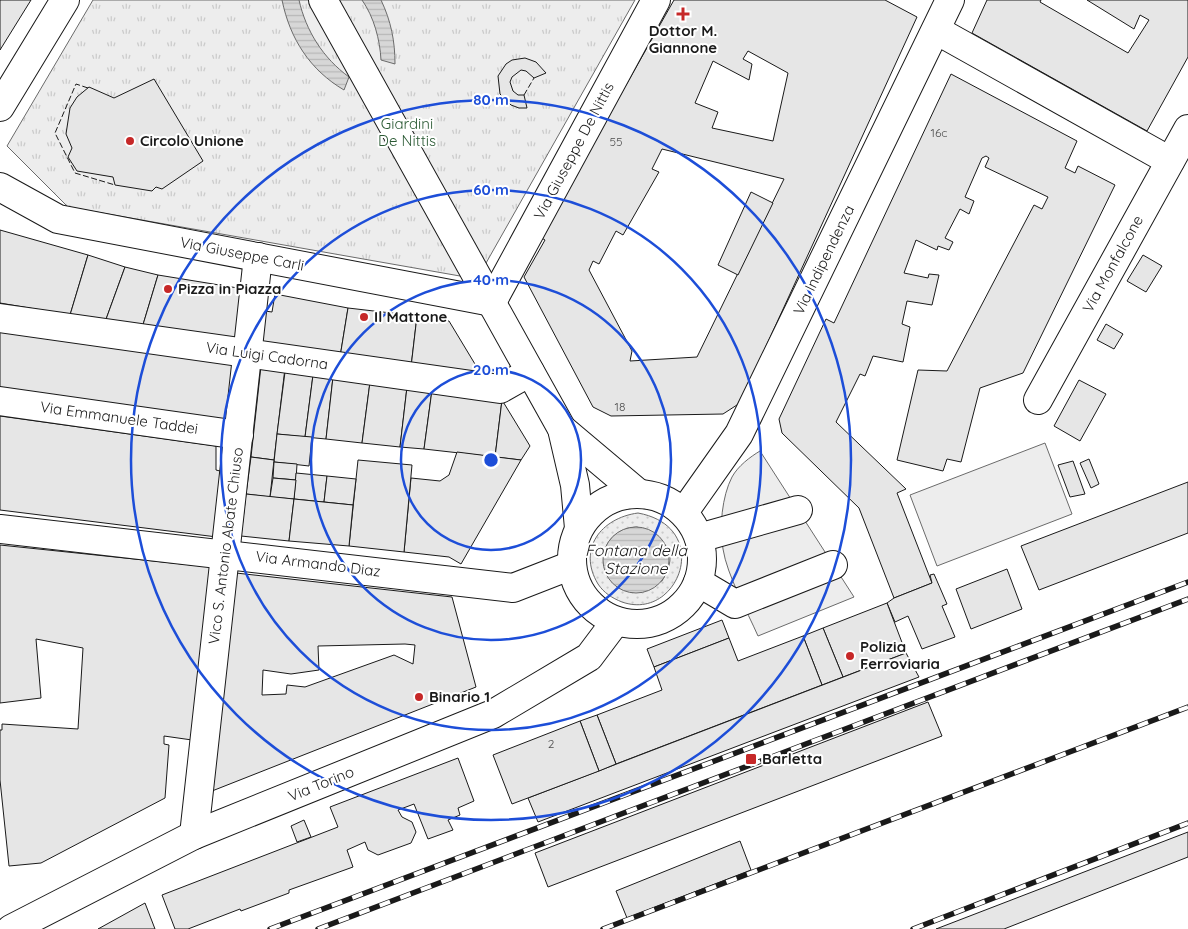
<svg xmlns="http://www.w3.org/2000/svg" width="1188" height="929" font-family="Quicksand,sans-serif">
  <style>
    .grass { fill: url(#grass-dots); stroke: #6a6a6a; fill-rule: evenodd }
    .park { fill: url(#park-tufts); stroke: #6a6a6a }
    .pitch { fill: #ededed; stroke: #6a6a6a }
    .water { fill: url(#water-rules); stroke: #6a6a6a }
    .building { fill: #e6e6e6; stroke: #1a1a1a; fill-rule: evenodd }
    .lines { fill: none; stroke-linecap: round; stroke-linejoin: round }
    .minor-casing { stroke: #1a1a1a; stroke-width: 30 }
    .minor { stroke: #fff; stroke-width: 28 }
    .rail-casing { stroke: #1a1a1a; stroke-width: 5.5 }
    .rail { stroke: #fff; stroke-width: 4; stroke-dasharray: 11; stroke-linecap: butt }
    .fence { stroke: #1a1a1a; stroke-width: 1; stroke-dasharray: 6 2.5; stroke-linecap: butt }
    .ring { fill: none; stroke: #1d4ed8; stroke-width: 2.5 }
    .poi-dot { fill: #c62828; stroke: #fff; stroke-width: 2 }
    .labels { text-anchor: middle; stroke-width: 4; stroke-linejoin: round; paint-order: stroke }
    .number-label { font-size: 12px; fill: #4d4d4d }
    .poi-label { font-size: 15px; font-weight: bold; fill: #1a1a1a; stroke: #fff; text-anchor: start }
    .park-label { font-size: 15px; fill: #2b5a34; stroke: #fff }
    .street-label { font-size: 15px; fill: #1a1a1a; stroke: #fff }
    .water-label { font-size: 16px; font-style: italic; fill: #1a1a1a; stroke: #fff }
    .centre { fill: #1d4ed8; stroke: #fff; stroke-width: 2.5 }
    .ring-label { font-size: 15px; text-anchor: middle; font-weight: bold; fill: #1d4ed8; stroke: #fff; stroke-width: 4; stroke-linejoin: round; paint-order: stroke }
  </style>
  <defs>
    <pattern id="grass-dots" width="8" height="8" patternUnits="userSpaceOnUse" patternTransform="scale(1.25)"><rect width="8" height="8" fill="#ededed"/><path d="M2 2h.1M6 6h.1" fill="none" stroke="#cbcbcb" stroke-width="1.8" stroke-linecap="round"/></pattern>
    <pattern id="park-tufts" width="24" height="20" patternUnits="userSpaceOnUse" patternTransform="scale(1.25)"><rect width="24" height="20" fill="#ededed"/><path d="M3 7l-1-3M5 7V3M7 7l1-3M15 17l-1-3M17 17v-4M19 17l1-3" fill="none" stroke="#cbcbcb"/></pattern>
    <pattern id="water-rules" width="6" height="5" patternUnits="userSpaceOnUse" patternTransform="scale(1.25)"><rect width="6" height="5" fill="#d7d7d7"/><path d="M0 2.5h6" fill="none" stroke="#b8b8b8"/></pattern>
  </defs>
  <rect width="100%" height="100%" fill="#fff"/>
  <path class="grass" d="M638,513C714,527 679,622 622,602C612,598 604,593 598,584C577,549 601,518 638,513ZM637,527C664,540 681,549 662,581L620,588C592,567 602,529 637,527Z"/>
  <polygon class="park" points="93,0 635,0 477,279 68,207 7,146"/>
  <g class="pitch">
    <polygon points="1045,443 1072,514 937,566 910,495"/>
    <path d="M760,451L854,597L758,636C747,611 727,575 723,549C719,528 722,496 732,477C738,466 750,457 760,451Z"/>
  </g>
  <g class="water">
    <path d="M282,0H299C306,31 323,58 349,77L344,90C310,70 290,39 282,0Z"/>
    <path d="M362,0H381C391,21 395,41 395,64L381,60C380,40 374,17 362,0Z"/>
    <circle cx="636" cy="560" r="33"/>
  </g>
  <g class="building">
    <polygon points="0,0 31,0 0,50"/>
    <path d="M674,0H885L917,17L740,403L723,414L611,416L593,407L524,277L545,240L540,237ZM748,51L788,73L773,141L712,128L718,112L695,103L713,61L749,80L752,64L743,59ZM662,149L784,179L697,357L630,361L632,351L589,270L593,261L599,264L616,231L623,235L659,172L652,169Z"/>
    <polygon points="987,0 1041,0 1040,2 1128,53 1149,20 1140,15 1134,29 1087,0 1188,0 1188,57 1147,131 972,33"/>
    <polygon points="525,58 536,62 546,73 534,78 526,71 521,70 512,77 510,82 513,91 518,95 524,95 527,108 519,108 511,105 500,94 498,76 506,64 512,60"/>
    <polygon points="951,74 1077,141 1065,168 1075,173 1078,166 1115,185 1023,373 980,388 961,462 947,459 943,471 897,460 918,370 947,371 1034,205 1042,209 1048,197 985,167 989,158 986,156 982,158 965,197 974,201 969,214 960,209 945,238 953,242 949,250 938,246 937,250 916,240 904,273 928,278 929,274 939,275 932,305 907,301 902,324 910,327 903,362 873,356 865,376 860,374 836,422 906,489 897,493 932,583 894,598 859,508 782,433 779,419 826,319 834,323"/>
    <polygon points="154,79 203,161 162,189 156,187 152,191 115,185 113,177 77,171 68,157 72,148 66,134 70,108 77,97 89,87 114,98"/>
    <polygon points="751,192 773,203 738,275 718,265"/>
    <polygon points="0,230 88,255 70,315 0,303"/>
    <polygon points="88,255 125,267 105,322 70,315"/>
    <polygon points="1143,255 1162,266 1146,292 1127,281"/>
    <polygon points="125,267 158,275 142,328 105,322"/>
    <polygon points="158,275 244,289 235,341 142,328"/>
    <polygon points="275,294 348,308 340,357 261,344 265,311 272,312"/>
    <polygon points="348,308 417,316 411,367 340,357"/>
    <polygon points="417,316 449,321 484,379 411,367"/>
    <polygon points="1106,324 1123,334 1114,349 1097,340"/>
    <polygon points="0,329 235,365 228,424 0,390"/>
    <polygon points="261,366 285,368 274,460 251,457"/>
    <polygon points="285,372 313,375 305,437 277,434"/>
    <polygon points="313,375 333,377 326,439 305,437"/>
    <polygon points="333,377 370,382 362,443 326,439"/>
    <polygon points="1079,380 1106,394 1080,441 1054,426"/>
    <polygon points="370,382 407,387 400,447 362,443"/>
    <polygon points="407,387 432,390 424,449 400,447"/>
    <polygon points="432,390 502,400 495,457 424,449"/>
    <polygon points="502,400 530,446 521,460 495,457"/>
    <polygon points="0,416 216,446 216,470 224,472 217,537 0,510"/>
    <polygon points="277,434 312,437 309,466 274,462"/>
    <polygon points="457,452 521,460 461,564 449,557 404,552 411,478 440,481 449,475"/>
    <polygon points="251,457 274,460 270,497 246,494"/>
    <polygon points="1089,459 1099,484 1091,488 1080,463"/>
    <polygon points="358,460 412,465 404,552 349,546"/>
    <polygon points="1073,461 1085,494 1070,497 1058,465"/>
    <polygon points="274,462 297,464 296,480 273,478"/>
    <polygon points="296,473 327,476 324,502 294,499"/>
    <polygon points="327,476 356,479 353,505 324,502"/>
    <polygon points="273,478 296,480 294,499 270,497"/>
    <polygon points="1188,482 1188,533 1039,590 1021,546"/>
    <polygon points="246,494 294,499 289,541 241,536"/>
    <polygon points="294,499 353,505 349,546 289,541"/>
    <polygon points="0,545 211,567 192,740 164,736 164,744 169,745 165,798 41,863 9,866 0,780 0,730 2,730 2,724 78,729 83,648 36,639 41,698 0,703"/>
    <polygon points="1007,569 1022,609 971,629 956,589"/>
    <path d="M236,573L452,597L476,687L212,791ZM405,644L415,645L413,664L394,655L305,687L287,685L286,694L262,695L263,670L291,674L319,670L318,646Z"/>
    <polygon points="934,574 947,604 942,606 955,637 922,649 908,616 895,622 887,603 894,598 932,583 930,575"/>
    <polygon points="887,603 906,653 843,677 823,628"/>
    <polygon points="722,620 729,638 654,667 647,649"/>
    <polygon points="823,628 843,677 822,685 803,636"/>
    <polygon points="803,636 822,685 616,764 597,715 662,690 654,667 729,638 738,661"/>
    <polygon points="906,653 919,677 538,822 528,798"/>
    <polygon points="928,702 942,736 548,887 535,853"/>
    <polygon points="597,715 616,764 599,771 580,721"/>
    <polygon points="580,721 599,771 512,804 493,755"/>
    <polygon points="458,758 474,801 458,808 460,815 448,820 453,830 428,839 414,804 398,810 402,817 412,822 416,832 411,843 378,855 368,850 365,842 347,850 353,867 289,890 289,893 241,911 240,909 188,929 175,929 162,895 338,827 330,807"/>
    <polygon points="304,820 311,837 297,842 291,826"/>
    <polygon points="1188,832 1188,857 1004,929 936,929"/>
    <polygon points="740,841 751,870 627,918 616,891"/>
    <polygon points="145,903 155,929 98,929"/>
  </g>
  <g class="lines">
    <defs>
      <g id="minor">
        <polyline points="323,0 562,429 575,485 579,528"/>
        <polyline points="936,30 1170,161"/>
        <polyline points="0,107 65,0"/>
        <polyline points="0,187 58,219 492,302"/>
        <polyline points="492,302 656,0"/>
        <polyline points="0,318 500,389 530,372"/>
        <polyline points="1038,400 1188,129"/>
        <polyline points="0,401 239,435"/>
        <polyline points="562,429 638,493"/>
        <circle cx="637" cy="559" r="65"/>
        <polyline points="684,512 739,434 950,0"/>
        <polyline points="0,529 513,588 572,565"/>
        <polyline points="699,538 798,510"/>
        <polyline points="698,582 735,604 833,565"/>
        <polyline points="194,835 258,257"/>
        <polyline points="11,929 194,835 493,714 589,657 616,621"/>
      </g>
    </defs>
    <use href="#minor" class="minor-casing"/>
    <use href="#minor" class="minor"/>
    <defs>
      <g id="rail">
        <polyline points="270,929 1188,582"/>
        <polyline points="318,929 1188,599"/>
        <polyline points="603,929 1188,707"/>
        <polyline points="913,929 1188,823"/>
      </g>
    </defs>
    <use href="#rail" class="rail-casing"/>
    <use href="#rail" class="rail"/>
    <g class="fence">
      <polyline points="88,88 76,84 55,133 75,173 115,185"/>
      <polyline points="524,95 534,78"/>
    </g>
  </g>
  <g class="ring">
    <circle cx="491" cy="460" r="90"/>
    <circle cx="491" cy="460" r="180"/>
    <circle cx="491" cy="460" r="270"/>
    <circle cx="491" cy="460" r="360"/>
  </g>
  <g class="poi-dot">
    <path d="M680.5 6.5h5v5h5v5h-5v5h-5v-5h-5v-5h5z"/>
    <circle cx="130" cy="141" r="5"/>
    <circle cx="168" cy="289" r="5"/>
    <circle cx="364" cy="317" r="5"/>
    <circle cx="850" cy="656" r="5"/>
    <circle cx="419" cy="697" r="5"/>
    <rect x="745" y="753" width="12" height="12" rx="2.5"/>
  </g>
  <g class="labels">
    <g class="number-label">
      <text x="939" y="137">16c</text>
      <text x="616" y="146">55</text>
      <text x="620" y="411">18</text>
      <text x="551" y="748">2</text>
    </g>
    <g class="poi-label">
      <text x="683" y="36" text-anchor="middle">Dottor M.<tspan x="683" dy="17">Giannone</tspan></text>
      <text x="140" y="146">Circolo Unione</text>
      <text x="178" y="294">Pizza in Piazza</text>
      <text x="374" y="322">Il Mattone</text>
      <text x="860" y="652">Polizia<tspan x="860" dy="17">Ferroviaria</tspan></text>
      <text x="429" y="702">Binario 1</text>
      <text x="762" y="764">Barletta</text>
    </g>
    <g class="park-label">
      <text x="407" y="129">Giardini<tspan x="407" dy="17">De Nittis</tspan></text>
    </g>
    <g class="street-label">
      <text transform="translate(574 151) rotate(-62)" y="5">Via Giuseppe De Nittis</text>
      <text transform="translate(242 254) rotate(11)" y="5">Via Giuseppe Carli</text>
      <text transform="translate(824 260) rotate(-64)" y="5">Via Indipendenza</text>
      <text transform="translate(1113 264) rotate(-61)" y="5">Via Monfalcone</text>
      <text transform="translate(267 356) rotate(8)" y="5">Via Luigi Cadorna</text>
      <text transform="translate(119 418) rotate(8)" y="5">Via Emmanuele Taddei</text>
      <text transform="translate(226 546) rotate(-83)" y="5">Vico S. Antonio Abate Chiuso</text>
      <text transform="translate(318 564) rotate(7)" y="5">Via Armando Diaz</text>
      <text transform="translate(321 784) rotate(-22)" y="5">Via Torino</text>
    </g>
    <g class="water-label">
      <text x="636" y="556">Fontana della<tspan x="636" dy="18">Stazione</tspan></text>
    </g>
  </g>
  <circle cx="491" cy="460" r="8" class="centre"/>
  <g class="ring-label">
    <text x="491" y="105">80 m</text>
    <text x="491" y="195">60 m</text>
    <text x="491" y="285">40 m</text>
    <text x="491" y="375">20 m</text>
  </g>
</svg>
